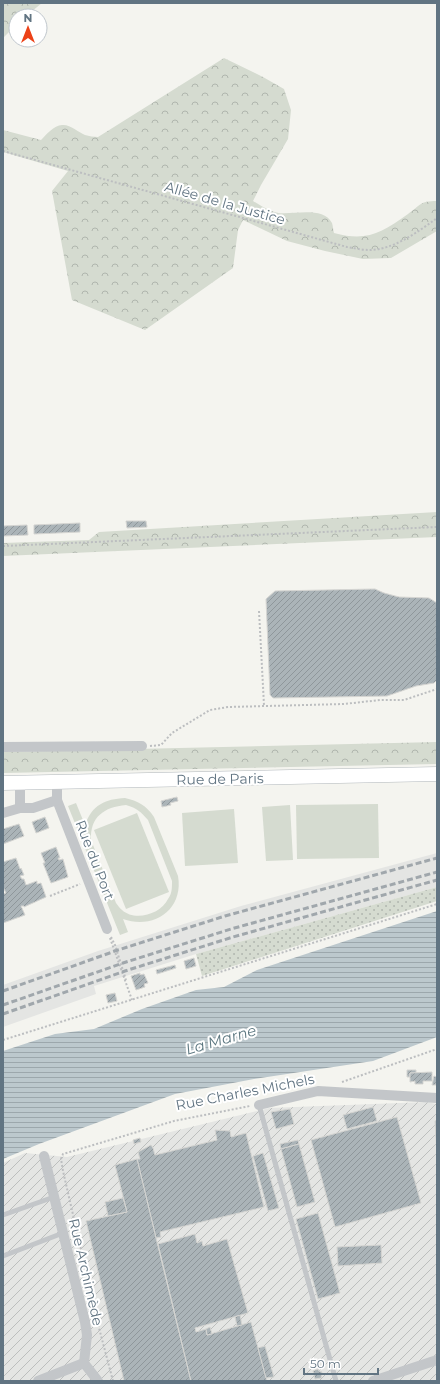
<svg xmlns="http://www.w3.org/2000/svg" width="440" height="1384" font-family="Montserrat,sans-serif">
  <style>
    .built { fill: #e4e5e3 }
    .industrial { fill: url(#industrial-furrows) }
    .grass { fill: #d5dbd0; fill-rule: evenodd }
    .forest { fill: url(#forest-crowns) }
    .garden { fill: url(#garden-dots) }
    .water { fill: url(#water-rules) }
    .building { fill: url(#building-hatch); stroke: #d5d5d2 }
    .lines { fill: none; stroke-linecap: round; stroke-linejoin: round }
    .secondary-casing { stroke: #b2b8bc; stroke-width: 15 }
    .path { stroke: #bcbec0; stroke-width: 2; stroke-dasharray: 2 2; stroke-linecap: butt }
    .lane { stroke: #c3c6c9; stroke-width: 5 }
    .street { stroke: #c3c6c9; stroke-width: 10 }
    .secondary { stroke: #fff; stroke-width: 14 }
    .rail { stroke: #a0a7ac; stroke-width: 3; stroke-dasharray: 6 3; stroke-linecap: butt }
    .labels { text-anchor: middle; stroke-width: 4; stroke-linejoin: round; paint-order: stroke }
    .street-label { font-size: 14px; fill: #617482; stroke: #fff }
    .water-label { font-size: 15px; font-style: italic; fill: #5c7780; stroke: #fff }
  </style>
  <defs>
    <pattern id="industrial-furrows" width="10" height="10" patternUnits="userSpaceOnUse"><rect width="10" height="10" fill="#e4e5e3"/><path d="M-1 1l2-2M0 10L10 0M9 11l2-2" fill="none" stroke="#bcbebd"/></pattern>
    <pattern id="forest-crowns" width="20" height="18" patternUnits="userSpaceOnUse"><rect width="20" height="18" fill="#d5dbd0"/><path d="M2 6a3 3 0 1 1 6 0M12 15a3 3 0 1 1 6 0" fill="none" stroke="#b0b6ae"/></pattern>
    <pattern id="garden-dots" width="8" height="8" patternUnits="userSpaceOnUse"><rect width="8" height="8" fill="#d5dbd0"/><path d="M2 2h.1M6 6h.1" fill="none" stroke="#b0b6ae" stroke-width="1.8" stroke-linecap="round"/></pattern>
    <pattern id="water-rules" width="6" height="5" patternUnits="userSpaceOnUse"><rect width="6" height="5" fill="#bcc8cd"/><path d="M0 2.5h6" fill="none" stroke="#9ca7ac"/></pattern>
    <pattern id="building-hatch" width="6" height="6" patternUnits="userSpaceOnUse"><rect width="6" height="6" fill="#abb4b8"/><path d="M-1 1l2-2M0 6l6-6M5 7l2-2" fill="none" stroke="#8f979b"/></pattern>
  </defs>
  <rect width="100%" height="100%" fill="#f4f4ef"/>
  <polygon class="built" points="437,853 437,887 196,954 94,986 96,994 3,1027 3,985 98,951 241,906"/>
  <polygon class="industrial" points="426,1102 437,1104 437,1381 3,1381 3,1163 25,1153 67,1157 269,1108"/>
  <g class="grass">
    <path d="M125,798C138,801 146,805 154,817L178,876C184,910 153,930 123,919L128,932L120,935L68,806L76,803L85,825C92,805 105,799 125,798ZM126,805C137,808 141,812 148,820L172,881C172,888 172,894 168,899C161,914 135,922 122,910C119,908 118,905 116,903L91,840C90,817 104,807 126,805Z"/>
    <polygon points="378,804 379,858 297,859 296,805"/>
    <polygon points="290,805 293,860 266,861 262,807"/>
    <polygon points="234,809 238,863 185,866 182,813"/>
    <polygon points="137,813 169,892 126,909 94,830"/>
  </g>
  <g class="forest">
    <polygon points="3,3 42,3 26,16 16,16 16,25 3,38"/>
    <path d="M224,58L263,77L284,89L291,110L288,139L261,185L253,201C261,206 269,211 278,213C294,215 323,206 332,223C333,226 333,230 334,233C367,242 381,233 408,214C421,205 419,201 437,201V231L391,258L363,259L325,251L287,241L243,220L238,230L233,268L145,330L72,300L52,191L68,171L3,152V130L41,140C46,135 54,125 62,125C70,124 78,132 85,135C89,136 94,137 98,137Z"/>
    <polygon points="437,512 437,537 3,556 3,543 89,540 99,532"/>
    <polygon points="437,742 437,764 3,773 3,752"/>
  </g>
  <polygon class="garden" points="437,887 437,901 202,976 196,954"/>
  <polygon class="water" points="437,911 437,1037 373,1061 254,1079 175,1094 39,1144 3,1159 3,1051 55,1034 94,1029 142,1009 196,990 224,987 257,970"/>
  <g class="building">
    <polygon points="126,521 146,521 147,527 127,528"/>
    <polygon points="80,523 80,532 34,534 34,525"/>
    <polygon points="27,525 28,535 3,536 3,526"/>
    <polygon points="375,589 384,593 399,597 429,598 437,603 437,680 434,683 416,686 387,696 273,698 270,695 266,599 275,591"/>
    <polygon points="177,797 178,801 170,803 171,805 162,807 161,801"/>
    <polygon points="45,817 49,828 36,833 32,822"/>
    <polygon points="19,824 24,836 3,844 3,829"/>
    <polygon points="56,847 60,858 58,858 59,860 63,859 68,877 51,883 43,863 45,863 41,853"/>
    <polygon points="16,858 20,869 21,868 24,875 20,876 22,879 24,879 26,885 37,881 37,884 41,883 46,897 24,907 24,906 21,906 25,915 3,923 3,894 6,893 3,887 3,862"/>
    <polygon points="194,958 196,966 186,969 184,961"/>
    <polygon points="175,965 176,968 157,974 156,970"/>
    <polygon points="140,973 140,975 144,974 148,983 144,984 145,987 136,990 131,976"/>
    <polygon points="115,993 117,1001 108,1003 106,995"/>
    <polygon points="407,1070 416,1070 416,1073 410,1073 410,1077 407,1077"/>
    <polygon points="432,1072 432,1081 423,1081 423,1084 415,1084 415,1081 410,1082 410,1073"/>
    <polygon points="434,1076 437,1077 436,1085 432,1085"/>
    <polygon points="373,1107 377,1121 347,1129 343,1115"/>
    <polygon points="290,1109 294,1124 276,1129 271,1112"/>
    <polygon points="397,1117 421,1203 335,1227 311,1140"/>
    <polygon points="437,1120 437,1155 435,1121"/>
    <polygon points="215,1130 230,1131 231,1137 246,1133 264,1207 160,1232 161,1237 156,1238 137,1159 140,1159 138,1152 151,1145 153,1148 155,1155 217,1140"/>
    <polygon points="140,1138 141,1142 134,1144 133,1140"/>
    <polygon points="298,1140 299,1144 281,1149 280,1144"/>
    <polygon points="299,1144 315,1202 297,1207 281,1149"/>
    <polygon points="263,1153 279,1208 268,1211 253,1156"/>
    <polygon points="137,1159 156,1238 191,1381 124,1381 86,1221 127,1212 115,1165"/>
    <polygon points="123,1198 127,1212 108,1216 105,1202"/>
    <polygon points="318,1213 340,1293 318,1299 296,1219"/>
    <polygon points="195,1234 197,1243 202,1241 203,1246 227,1239 248,1313 195,1328 196,1332 206,1329 207,1335 251,1322 267,1381 191,1381 158,1244"/>
    <polygon points="381,1245 382,1263 338,1266 337,1247"/>
    <polygon points="240,1315 242,1325 237,1326 235,1317"/>
    <polygon points="210,1327 212,1334 207,1335 206,1329"/>
    <polygon points="265,1346 274,1377 266,1378 258,1348"/>
    <polygon points="318,1369 319,1371 322,1372 321,1378 315,1379 313,1371"/>
  </g>
  <g class="lines">
    <defs>
      <polyline id="secondary" points="3,783 437,774"/>
    </defs>
    <use href="#secondary" class="secondary-casing"/>
    <g class="path">
      <path d="M3,151L347,247C354,248 362,250 369,250C393,250 418,232 437,218"/>
      <polyline points="3,546 437,527"/>
      <polyline points="259,611 264,705"/>
      <polyline points="150,746 161,745 172,733 210,710 228,707 344,704 380,700 404,700 437,689"/>
      <polyline points="50,896 80,884"/>
      <polyline points="111,937 115,945 126,980"/>
      <polyline points="110,938 132,1000"/>
      <polyline points="3,1040 437,904"/>
      <polyline points="342,1082 437,1049"/>
      <polyline points="113,1381 99,1328 63,1171 61,1159 63,1154 174,1121 250,1106"/>
    </g>
    <g class="lane">
      <polyline points="259,1105 336,1381"/>
      <polyline points="3,1215 54,1197"/>
      <polyline points="3,1256 63,1233"/>
    </g>
    <g class="street">
      <polyline points="3,747 142,746"/>
      <polyline points="20,783 20,808"/>
      <polyline points="57,800 107,929"/>
      <polyline points="3,813 20,808 33,808 57,800 57,783"/>
      <polyline points="259,1105 318,1091 437,1098"/>
      <polyline points="44,1156 85,1322 87,1335 84,1363 98,1381"/>
      <polyline points="38,1381 84,1363"/>
      <polyline points="373,1381 437,1360"/>
    </g>
    <use href="#secondary" class="secondary"/>
    <g class="rail">
      <polyline points="3,991 118,950 225,916 437,858"/>
      <polyline points="3,1005 123,963 231,929 437,872"/>
      <polyline points="3,1014 125,971 233,937 437,880"/>
    </g>
  </g>
  <g class="labels">
    <g class="street-label">
      <text transform="translate(225 203) rotate(16)" y="5">Allée de la Justice</text>
      <text transform="translate(220 779) rotate(-1)" y="5">Rue de Paris</text>
      <text transform="translate(95 860) rotate(69)" y="5">Rue du Port</text>
      <text transform="translate(245 1092) rotate(-11)" y="5">Rue Charles Michels</text>
      <text transform="translate(86 1272) rotate(77)" y="5">Rue Archimède</text>
    </g>
    <g class="water-label">
      <text transform="translate(221 1040) rotate(-16)" y="5">La Marne</text>
    </g>
  </g>
  <rect width="440" height="1384" fill="none" stroke="#617482" stroke-width="8"/>
  <g transform="translate(28 28)"><circle r="19" fill="#ffffff" stroke="#c0c7cd"/>
  <path d="M0-3L7 15L0 10L-7 15Z" fill="#ec4117"/>
  <text y="-6" font-size="11" font-weight="bold" text-anchor="middle" fill="#617482">N</text>
  </g>
  <path d="M304 1368v6h74v-6" fill="none" stroke="#617482" stroke-width="2"/>
  <text x="310" y="1368" font-size="12" fill="#617482" stroke="#ffffff" stroke-width="3" paint-order="stroke">50 m</text>
</svg>
